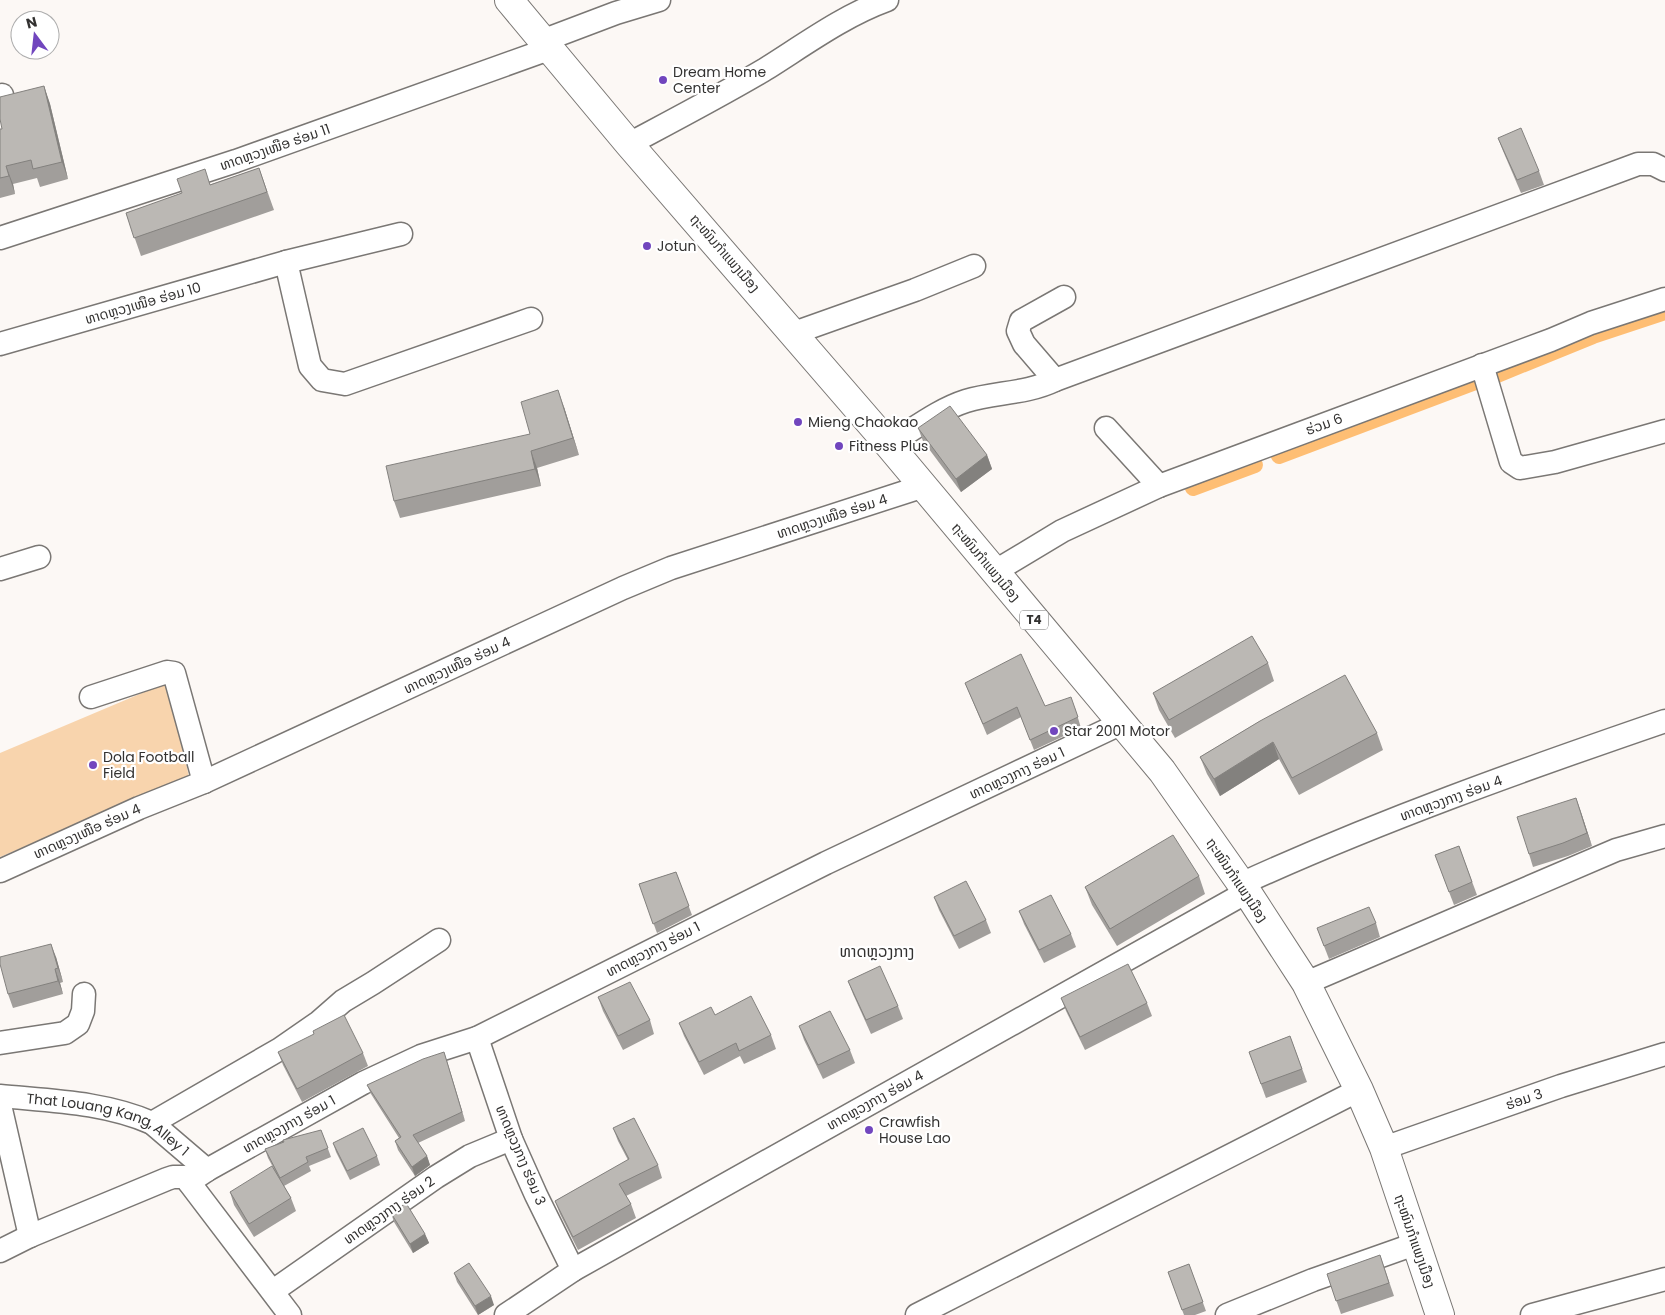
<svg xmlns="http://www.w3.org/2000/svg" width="1665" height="1315" font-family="Poppins,'Noto Sans Lao',sans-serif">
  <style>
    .park { fill: #f8d4ad }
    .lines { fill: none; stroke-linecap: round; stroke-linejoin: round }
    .canal { stroke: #febe74; stroke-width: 16 }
    .minor-casing { stroke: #7a7774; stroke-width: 25 }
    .major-casing { stroke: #7a7774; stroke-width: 30 }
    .minor { stroke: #fff; stroke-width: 22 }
    .major { stroke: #fff; stroke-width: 28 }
    .wall { fill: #a19e9b }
    .shaded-wall { fill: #83817e }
    .building { fill: #bbb8b4; stroke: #83817e }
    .poi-dot { fill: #7146be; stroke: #fff; stroke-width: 2 }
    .labels { text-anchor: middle; stroke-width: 4.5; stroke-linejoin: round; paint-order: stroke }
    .shield { fill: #fff; stroke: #70706f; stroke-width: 1 }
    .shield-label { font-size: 12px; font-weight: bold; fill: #333231 }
    .poi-label { font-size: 14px; fill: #333231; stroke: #fff; text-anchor: start }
    .street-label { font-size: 14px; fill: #333231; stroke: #fff }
    .quarter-label { font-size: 16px; fill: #333231; stroke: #fff }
  </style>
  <rect width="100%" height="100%" fill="#fcf8f5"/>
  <polygon class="park" points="168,682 189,777 0,857 0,753"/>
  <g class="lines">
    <g class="canal">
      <polyline points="1497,375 1593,336 1665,312"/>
      <polyline points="1279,456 1478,381"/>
      <polyline points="1193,488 1255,465"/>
    </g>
    <defs>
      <g id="minor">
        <polyline points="542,41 616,13 659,0"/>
        <polyline points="0,96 2,95"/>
        <path d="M629,144C674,120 720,96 764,70C804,45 843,16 887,0"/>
        <polyline points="0,238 236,161 549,49"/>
        <polyline points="286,262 310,366 322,380 345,384 531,319"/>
        <polyline points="794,333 915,290 974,266"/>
        <polyline points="0,344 286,262 401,234"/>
        <polyline points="1482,365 1511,462 1520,468 1555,462 1665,431"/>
        <polyline points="1055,380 1024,344 1018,331 1021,321 1064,297"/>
        <polyline points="1106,428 1159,486"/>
        <path d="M889,444C913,430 938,410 966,401C995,392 1026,394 1055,380L1638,164H1653L1665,170"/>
        <polyline points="0,569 39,557"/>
        <polyline points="994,572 1062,531 1159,486 1551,340 1591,323 1665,299"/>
        <polyline points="91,697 167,672 174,673 204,782"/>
        <polyline points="0,871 139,808 204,782 623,588 671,568 924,486"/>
        <path d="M1241,884C1379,821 1522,770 1665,721"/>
        <polyline points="1306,983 1616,850 1665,836"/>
        <polyline points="477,1038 511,1139 536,1195 573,1270"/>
        <polyline points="0,1043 65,1033 78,1024 83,1011 84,994"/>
        <path id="s1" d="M0,1096C51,1101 104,1102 152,1123L207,1170"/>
        <polyline points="0,1105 30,1236"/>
        <polyline points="152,1123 280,1049 319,1022 343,1001 373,983 439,940"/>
        <polyline points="1384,1148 1561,1086 1665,1054"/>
        <polyline points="189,1182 207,1170 363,1083 421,1056 477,1038 826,863 1122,723"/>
        <polyline points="0,1251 30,1236 167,1179 173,1177 185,1177 290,1315"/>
        <polyline points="273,1291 436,1177 470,1156 511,1139"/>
        <polyline points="506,1315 573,1270 1247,892"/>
        <polyline points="917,1315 1359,1090"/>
        <polyline points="1227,1315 1313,1280 1415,1244"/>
        <polyline points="1532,1315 1665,1279"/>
      </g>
      <polyline id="major" points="509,0 629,144 878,432 1162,771 1247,892 1306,983 1359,1090 1384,1148 1440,1315"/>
    </defs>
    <use href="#minor" class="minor-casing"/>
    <use href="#major" class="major-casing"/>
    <use href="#minor" class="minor"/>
    <use href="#major" class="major"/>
  </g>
  <g class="wall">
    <polygon points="44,86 50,104 68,179 40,187 37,178 13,184 15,194 0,198 0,129 2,129"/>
    <polygon points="1498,138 1539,171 1544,185 1521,193 1503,151"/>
    <polygon points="259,168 274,210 141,256 126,213"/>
    <polygon points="564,407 579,455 537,468 541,486 400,518 394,501 530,434"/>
    <polygon points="918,428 987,455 992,469 961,492 923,441"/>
    <polygon points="1268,663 1274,681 1175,738 1159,710 1153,693"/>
    <polygon points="965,683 1045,706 1075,708 1081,728 1034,750 1021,717 987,735"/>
    <polygon points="1260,721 1377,733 1383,750 1299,795 1279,759 1220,796 1207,774 1200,757"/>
    <polygon points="1576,798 1592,846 1568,856 1533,867 1529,854"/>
    <polygon points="1459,846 1477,895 1454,905 1435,855"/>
    <polygon points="676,872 692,915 657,933 639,884"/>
    <polygon points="1199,876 1205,894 1117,946 1092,905 1085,887"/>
    <polygon points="934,897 986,920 991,933 959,949 939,910"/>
    <polygon points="1019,911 1071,934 1076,947 1044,963 1024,924"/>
    <polygon points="1376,923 1380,937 1329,959 1317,928"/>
    <polygon points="56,957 63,982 60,983 63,994 13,1008 8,994"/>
    <polygon points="848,981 898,1006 903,1019 871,1034 853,994"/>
    <polygon points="598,997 650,1020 654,1034 623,1050 603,1011"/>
    <polygon points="1061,998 1147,1003 1152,1016 1085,1050 1066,1011"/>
    <polygon points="715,1015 771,1035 776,1049 744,1064 740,1056 704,1075 684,1036 679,1023"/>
    <polygon points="799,1026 850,1050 855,1063 823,1079 804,1040"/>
    <polygon points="1290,1036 1307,1082 1266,1098 1249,1052"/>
    <polygon points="278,1052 363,1053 368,1066 302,1102 283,1065"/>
    <polygon points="444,1052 465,1121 418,1143 427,1156 430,1165 415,1176 398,1150 395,1141 399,1138 371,1094 367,1085"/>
    <polygon points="613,1128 658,1165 662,1178 626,1196 631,1204 636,1218 578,1250 560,1214 555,1201 628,1160 618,1141"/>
    <polygon points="321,1130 331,1157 309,1166 311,1171 284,1186 291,1198 296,1211 254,1237 234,1205 230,1192 274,1169 268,1158 265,1149"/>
    <polygon points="333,1143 377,1156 380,1165 350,1180 336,1152"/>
    <polygon points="391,1213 425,1234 429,1243 413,1253 394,1222"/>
    <polygon points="1380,1255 1394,1296 1341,1314 1327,1274"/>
    <polygon points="1189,1264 1206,1311 1195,1315 1184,1315 1168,1272"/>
    <polygon points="454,1273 494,1305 478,1315 457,1282"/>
  </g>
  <g class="shaded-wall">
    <polygon points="44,86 50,104 68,179 62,162"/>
    <polygon points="6,166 13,184 15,194 9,176"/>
    <polygon points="558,390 564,407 579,455 573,438"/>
    <polygon points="531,451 537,468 541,486 535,469"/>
    <polygon points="987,455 992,469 961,492 956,479"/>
    <polygon points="1273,742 1279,759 1220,796 1214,779"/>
    <polygon points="1576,798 1581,812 1592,846 1587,833"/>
    <polygon points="51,944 56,957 63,982 58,968"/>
    <polygon points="55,969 60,983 63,994 58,981"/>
    <polygon points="444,1052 447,1061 465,1121 462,1112"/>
    <polygon points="427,1156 430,1165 415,1176 412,1167"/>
    <polygon points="425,1234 429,1243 413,1253 410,1244"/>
    <polygon points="491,1296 494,1305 478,1315 475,1306"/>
  </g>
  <g class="building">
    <polygon points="44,86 62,162 33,169 31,160 6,166 9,176 0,178 0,129 2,129 0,119 0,97"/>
    <polygon points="1521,128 1539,171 1517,180 1498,138"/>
    <polygon points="259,168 267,192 134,238 126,213 182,193 177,179 205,169 210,185"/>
    <polygon points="558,390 573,438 531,451 535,469 394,501 386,466 530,434 521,402"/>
    <polygon points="950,406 987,455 956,479 918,428"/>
    <polygon points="1252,636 1268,663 1169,720 1153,693"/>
    <polygon points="1021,654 1045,706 1071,697 1078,717 1030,740 1017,707 983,724 965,683"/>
    <polygon points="1345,675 1377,733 1292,778 1273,742 1214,779 1200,757 1260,721"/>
    <polygon points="1576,798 1587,833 1563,843 1529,854 1517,817"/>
    <polygon points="1173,835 1199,876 1110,929 1085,887"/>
    <polygon points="1459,846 1472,882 1449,892 1435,855"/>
    <polygon points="676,872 689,906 653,924 639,884"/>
    <polygon points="966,881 986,920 954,936 934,897"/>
    <polygon points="1051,895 1071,934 1039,950 1019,911"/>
    <polygon points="1369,907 1376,923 1324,946 1317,928"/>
    <polygon points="51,944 58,968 55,969 58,981 8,994 0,964 0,957"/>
    <polygon points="1128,964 1147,1003 1080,1037 1061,998"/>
    <polygon points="880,966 898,1006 866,1020 848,981"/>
    <polygon points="630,982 650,1020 618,1036 598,997"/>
    <polygon points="751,996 771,1035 739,1051 736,1043 699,1062 679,1023 711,1007 715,1015"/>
    <polygon points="830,1011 850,1050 818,1065 799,1026"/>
    <polygon points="344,1015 363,1053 297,1089 278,1052 314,1034 313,1031"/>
    <polygon points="1290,1036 1302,1069 1261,1084 1249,1052"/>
    <polygon points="444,1052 462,1112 413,1135 427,1156 412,1167 395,1141 401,1137 367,1085 423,1059"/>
    <polygon points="634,1118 658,1165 619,1184 631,1204 573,1237 555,1201 629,1159 613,1128"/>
    <polygon points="363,1128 377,1156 347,1171 333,1143"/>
    <polygon points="321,1130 328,1148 306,1157 308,1162 280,1178 265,1149 284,1142 283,1140"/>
    <polygon points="272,1166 291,1198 249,1224 230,1192"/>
    <polygon points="406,1203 425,1234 410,1244 391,1213"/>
    <polygon points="1380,1255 1389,1283 1336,1301 1327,1274"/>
    <polygon points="469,1263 491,1296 475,1306 454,1273"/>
    <polygon points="1189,1264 1203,1302 1182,1310 1168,1272"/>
  </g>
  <g class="poi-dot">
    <circle cx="663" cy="80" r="5"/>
    <circle cx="647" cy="246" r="5"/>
    <circle cx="798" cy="422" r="5"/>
    <circle cx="839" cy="446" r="5"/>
    <circle cx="1054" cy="731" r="5"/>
    <circle cx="93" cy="765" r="5"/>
    <circle cx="869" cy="1130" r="5"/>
  </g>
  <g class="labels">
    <rect class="shield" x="1020" y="610.5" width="28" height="19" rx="4"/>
    <g class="shield-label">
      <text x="1034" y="624">T4</text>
    </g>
    <g class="poi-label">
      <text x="673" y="77">Dream Home<tspan x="673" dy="16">Center</tspan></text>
      <text x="657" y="251">Jotun</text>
      <text x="808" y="427">Mieng Chaokao</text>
      <text x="849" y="451">Fitness Plus</text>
      <text x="1064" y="736">Star 2001 Motor</text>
      <text x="103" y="762">Dola Football<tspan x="103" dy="16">Field</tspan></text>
      <text x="879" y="1127">Crawfish<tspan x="879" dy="16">House Lao</tspan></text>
    </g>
    <g class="street-label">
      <text transform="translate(275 147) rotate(-19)" y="5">ທາດຫຼວງເໜືອ ຮ່ອມ 11</text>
      <text transform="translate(725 253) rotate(49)" y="5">ຖະໜົນກຳແພງເມືອງ</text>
      <text transform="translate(143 303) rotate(-16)" y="5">ທາດຫຼວງເໜືອ ຮ່ອມ 10</text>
      <text transform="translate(1324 424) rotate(-20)" y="5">ຮ່ວມ 6</text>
      <text transform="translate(832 516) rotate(-18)" y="5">ທາດຫຼວງເໜືອ ຮ່ອມ 4</text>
      <text transform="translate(986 562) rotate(50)" y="5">ຖະໜົນກຳແພງເມືອງ</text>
      <text transform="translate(457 665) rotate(-25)" y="5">ທາດຫຼວງເໜືອ ຮ່ອມ 4</text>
      <text transform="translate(1017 773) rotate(-25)" y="5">ທາດຫຼວງກາງ ຮ່ອມ 1</text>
      <text transform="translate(1451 798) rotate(-20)" y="5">ທາດຫຼວງກາງ ຮ່ອມ 4</text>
      <text transform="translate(87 831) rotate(-24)" y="5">ທາດຫຼວງເໜືອ ຮ່ອມ 4</text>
      <text transform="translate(1237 880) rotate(56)" y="5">ຖະໜົນກຳແພງເມືອງ</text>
      <text transform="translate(653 949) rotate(-27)" y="5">ທາດຫຼວງກາງ ຮ່ອມ 1</text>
      <text transform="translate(1524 1099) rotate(-19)" y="5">ຮ່ອມ 3</text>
      <text transform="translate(875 1100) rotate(-29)" y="5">ທາດຫຼວງກາງ ຮ່ອມ 4</text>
      <text transform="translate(289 1124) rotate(-29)" y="5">ທາດຫຼວງກາງ ຮ່ອມ 1</text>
      <text dy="5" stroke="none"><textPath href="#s1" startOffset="114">That Louang Kang, Alley 1</textPath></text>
      <text transform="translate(521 1155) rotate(67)" y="5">ທາດຫຼວງກາງ ຮ່ອມ 3</text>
      <text transform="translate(389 1210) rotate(-35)" y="5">ທາດຫຼວງກາງ ຮ່ອມ 2</text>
      <text transform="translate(1415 1241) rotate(71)" y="5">ຖະໜົນກຳແພງເມືອງ</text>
    </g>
    <g class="quarter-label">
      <text x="877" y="957">ທາດຫຼວງກາງ</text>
    </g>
  </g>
  <g transform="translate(35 35) rotate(345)"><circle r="24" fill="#ffffff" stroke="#adadad"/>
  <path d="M0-4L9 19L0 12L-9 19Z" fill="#7146be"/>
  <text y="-8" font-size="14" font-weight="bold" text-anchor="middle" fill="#333231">N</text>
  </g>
</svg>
